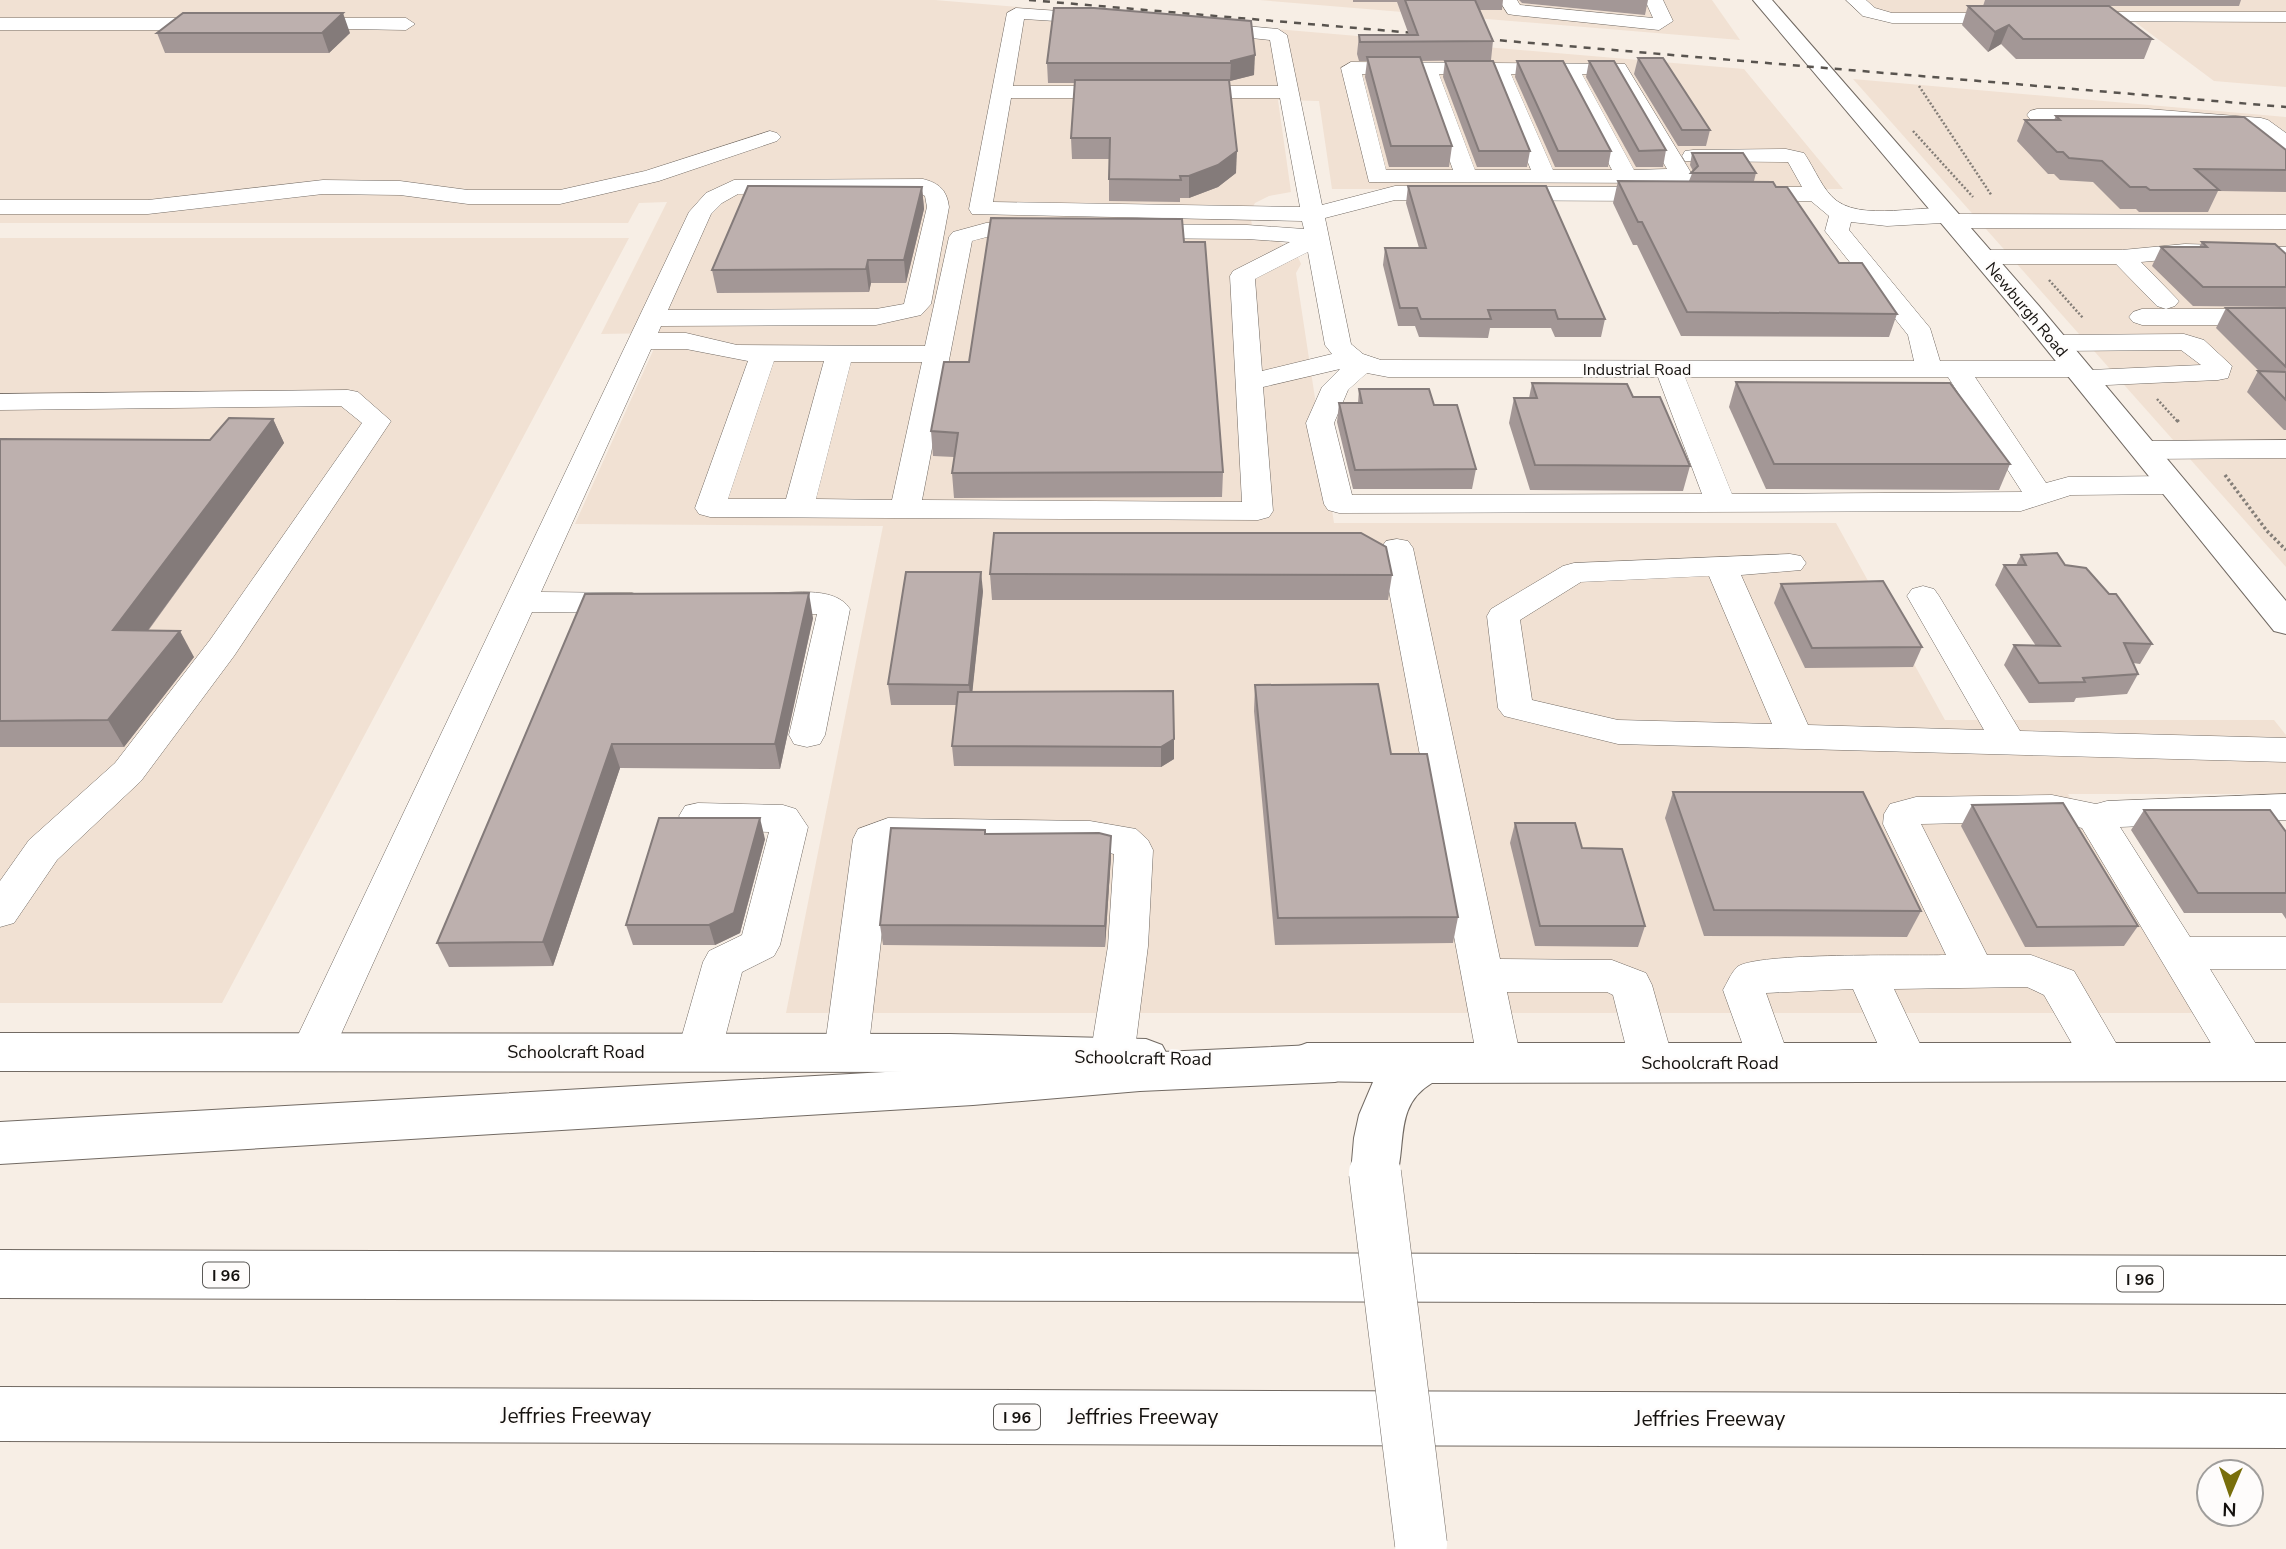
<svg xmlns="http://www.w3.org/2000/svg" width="2286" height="1549" font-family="'Nunito Sans',sans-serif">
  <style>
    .built { fill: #f1e1d3 }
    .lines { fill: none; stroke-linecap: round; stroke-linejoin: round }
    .minor-casing { stroke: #726a63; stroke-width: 1 }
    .major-casing { stroke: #726a63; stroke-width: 2 }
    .highway-casing { stroke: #726a63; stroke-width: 2 }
    .path-far1 { stroke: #837d77; stroke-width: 2.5; stroke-dasharray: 2 2; stroke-linecap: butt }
    .path { stroke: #837d77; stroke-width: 3.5; stroke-dasharray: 2.5 2.5; stroke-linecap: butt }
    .minor { fill: #fff; fill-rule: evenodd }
    .major { fill: #fff; fill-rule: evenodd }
    .highway { fill: #fff; fill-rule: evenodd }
    .rail { stroke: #59544f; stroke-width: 2.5; stroke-dasharray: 7 7; stroke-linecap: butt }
    .major-bridge-casing { stroke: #726a63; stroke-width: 53; stroke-linecap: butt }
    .major-bridge { stroke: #fff; stroke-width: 52 }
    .wall { fill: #a39796 }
    .shaded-wall { fill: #847b7a }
    .building { fill: #bdb0ae; stroke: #847b7a; stroke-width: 2 }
    .labels { text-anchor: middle; stroke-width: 5; stroke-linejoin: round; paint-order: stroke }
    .far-street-label { font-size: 16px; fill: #14110e; stroke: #fefcfb }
    .shield { fill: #fefcfb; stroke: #5a5855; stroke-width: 2 }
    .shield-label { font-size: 16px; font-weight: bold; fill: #14110e }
    .street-label { font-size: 18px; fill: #14110e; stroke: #fefcfb }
    .near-street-label { font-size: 21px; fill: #14110e; stroke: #fefcfb }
  </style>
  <rect width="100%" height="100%" fill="#f7eee5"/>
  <g class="built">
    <polygon points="0,0 935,0 1744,69 1843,189 1332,189 1319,101 1278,100 1291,192 1269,196 1255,203 1250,212 1252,226 1267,237 1285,245 1297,255 1301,264 1296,273 1334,523 1836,523 1945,720 2274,720 2286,735 2286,794 2068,794 2201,1013 786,1013 883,526 575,524 661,333 601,334 667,202 639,203 628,223 0,223"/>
    <polygon points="1259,0 1712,0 1740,40"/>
    <polygon points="1867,0 2286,0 2286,87 2214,81 2135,22 1889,22"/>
    <polygon points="1853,79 2286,117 2286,567 2134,396"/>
    <polygon points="0,238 629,238 222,1003 0,1003"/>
  </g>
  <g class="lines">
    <defs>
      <g id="minor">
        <polygon points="1499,0 1517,0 1520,5 1653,18 1645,0 1663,0 1673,21 1659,30 1514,15 1508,14"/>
        <polygon points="1846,0 1866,0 1875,8 1892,13 2013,13 2022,18 2013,23 1892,23 1863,16"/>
        <path d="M1016,8L1102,14L1111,19L1102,24L1024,19L1013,86H1123L1130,88L1133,92L1130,96L1123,98H1011L993,202L1300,207L1280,98H1181L1174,96L1171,92L1174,88L1181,86H1278L1270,40L1195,32L1193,28L1202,22L1278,29L1287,35L1322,205L1395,186L1663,187L1671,189L1674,194L1671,199L1663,201L1395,200L1325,218L1351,344L1363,354L1381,360L1914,361L1908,335L1825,231L1829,216L1811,201H1742L1734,199L1731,194L1734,189L1742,187H1802L1788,162L1685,161L1682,156L1685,151L1693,150L1786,149L1804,153C1815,169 1823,191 1837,201C1869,224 1940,198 1958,214L2286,215V229L1952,228L1942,223L1887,226L1851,222L1849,230L1930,328L1940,361H2077L2086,363L2090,370L2201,365L2181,350L2056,351L2047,349L2043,343L2047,337L2056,335L2184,334L2204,340L2232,366L2228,378L2218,380L2085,386L2075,384L2072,377H1975L2046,483L2068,477L2172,476L2182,479L2187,485L2182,491L2172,494L2071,495L2021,511L1339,513L1328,510L1324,504L1306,423L1322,387L1340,369L1263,387L1273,511L1269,517L1258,520L710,517L699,514L695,508L748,361L686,349H651L541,592L632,593L644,596L648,603L644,610L632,613L532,612L327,1065L312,1070L297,1065L290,1052L689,212L706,193L734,180L923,179C939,183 947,190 949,207L931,304L921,315L876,325L661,326L658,333H686L737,345L925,346L949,237L953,232L986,223L1247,225L1304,229L1302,221L972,214L969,209L1007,13ZM920,193L925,196L927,207L904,304L876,309L668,310L711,214L722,203L738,194ZM987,237L1247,239L1290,242L1233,271L1230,276L1242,502L922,500L972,241ZM1308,252L1325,345L1332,354L1262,371L1255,279ZM774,361H824L786,499H728ZM851,362H922L892,500L816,499ZM1367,373L1388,377H1658L1702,494L1352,495L1334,423L1348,390ZM1685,377H1948L2022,492L1732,494Z"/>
        <polygon points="2075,12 2286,12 2286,22 2069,21 2066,17 2069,13"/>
        <polygon points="0,18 219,18 228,24 219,30 0,30"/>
        <polygon points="299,18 406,18 415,24 406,30 292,28 290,24"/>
        <path d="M1351,62L1625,64L1693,176L1690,181L1682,183L1369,182L1341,68ZM1362,74H1419L1453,170H1386ZM1439,74H1492L1531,170H1475ZM1511,74H1562L1612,170H1553ZM1582,74H1612L1667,169L1634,170Z"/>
        <polygon points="2037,109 2148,109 2261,118 2268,120 2286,133 2286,149 2278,148 2255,130 2148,121 2030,119 2027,115 2030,111"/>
        <polygon points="770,131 777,133 781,137 777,141 659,181 560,204 468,204 400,195 323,194 148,214 0,214 0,200 148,200 323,180 400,181 468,190 560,190 645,171"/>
        <polygon points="2185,244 2286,247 2286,261 2185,258 2141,262 2179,301 2175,306 2166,309 2157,306 2116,264 1983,264 1974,262 1971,257 1974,252 1983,250 2122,250"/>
        <polygon points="2142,309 2286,309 2286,325 2142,325 2133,322 2129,317 2133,312"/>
        <polygon points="348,390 358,392 391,421 234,656 141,781 57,860 14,923 0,927 0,881 29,840 115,763 210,640 362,423 341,406 0,410 0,394"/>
        <polygon points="2286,440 2286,458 2144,459 2134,456 2130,450 2134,444 2144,441"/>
        <polygon points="1397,539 1408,541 1413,548 1500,959 1612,960 1646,973 1652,985 1674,1063 1667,1076 1652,1081 1637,1076 1630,1063 1613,995 1607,992 1507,992 1522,1064 1515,1077 1500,1082 1485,1077 1478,1064 1381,548 1386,541"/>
        <path d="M1790,554L1801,556L1806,563L1801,570L1741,575L1808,725L1984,730L1907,596L1912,589L1923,586L1934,589L1939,596L2020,731L2286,738V762L1618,744L1504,716L1498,708L1487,616L1491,609L1563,566L1574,563ZM1709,576L1772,724L1618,720L1532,700L1520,620L1581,582Z"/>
        <path d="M760,594C787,594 834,584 850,609L825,735L820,744L807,747L794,744L789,735L817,614H760L748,611L744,604L748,597Z"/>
        <path d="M2286,794V820L2120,827L2190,937H2286V969H2210L2267,1062L2260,1075L2245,1080L2230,1075L2082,828L2052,821L1921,824L1987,955H2031L2074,971L2127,1062L2120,1075L2105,1080L2090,1075L2044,995L2027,987L1894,989L1929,1063L1922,1076L1907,1081L1892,1076L1853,989L1766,993L1791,1063L1784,1076L1769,1081L1754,1076L1723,990C1727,983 1731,973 1737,967C1756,952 1913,956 1946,955L1883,824L1884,814L1890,804L1916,797L2052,795L2096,804L2107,801Z"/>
        <polygon points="698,803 783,805 796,809 808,827 780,945 774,956 742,972 721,1053 714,1066 699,1071 684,1066 677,1053 703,962 709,951 742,935 769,832 698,829 685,826 679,816 685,806"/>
        <polygon points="888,818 1090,821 1136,829 1148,840 1153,850 1148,946 1134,1057 1127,1070 1112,1075 1097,1070 1090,1057 1108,946 1114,854 1090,849 892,846 868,1053 861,1066 846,1071 831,1066 824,1053 853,839 858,829"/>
      </g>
      <g id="major">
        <polygon points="1753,0 1772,0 2039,306 2286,601 2286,634 2274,631 2021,318"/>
        <polygon points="0,1033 950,1034 1146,1039 1162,1045 1169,1058 1162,1071 1146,1077 950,1072 0,1071"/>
        <path d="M1307,1043H2286V1081L1432,1083C1390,1108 1410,1151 1392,1188L1375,1194L1358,1188L1351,1173L1354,1138L1359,1115L1373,1082L1307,1081L1291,1075L1284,1062L1291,1049Z"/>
      </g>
      <g id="highway">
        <polygon points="1335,1044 1351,1050 1358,1063 1351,1076 1335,1082 1140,1091 973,1105 0,1164 0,1122 973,1067 1140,1053"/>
        <polygon points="0,1250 2286,1256 2286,1304 0,1298"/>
        <polygon points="0,1387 2286,1394 2286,1448 0,1441"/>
      </g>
    </defs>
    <use href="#minor" class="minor-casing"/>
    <use href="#major" class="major-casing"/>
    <use href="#highway" class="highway-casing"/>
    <g class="path-far1">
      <polyline points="1919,86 1992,196"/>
      <polyline points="1913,131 1973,197"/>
      <polyline points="2049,280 2083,318"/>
      <polyline points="2157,399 2178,422"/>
    </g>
    <g class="path">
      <polyline points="2177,420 2180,424"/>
      <polyline points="2225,475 2267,531 2286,550"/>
    </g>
    <use href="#minor" class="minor"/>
    <use href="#major" class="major"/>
    <use href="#highway" class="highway"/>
    <g class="rail">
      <polyline points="1029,0 1426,34"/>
      <polyline points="1472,38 2286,107"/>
    </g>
    <defs>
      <polyline id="major-bridge" points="1375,1173 1421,1544"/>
    </defs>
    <use href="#major-bridge" class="major-bridge-casing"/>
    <use href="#major-bridge" class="major-bridge"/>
  </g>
  <g class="wall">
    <polygon points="1353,0 1503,0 1502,10 1479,10 1493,41 1491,60 1421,61 1452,146 1449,167 1389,167 1365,77 1367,61 1359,61 1357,54 1359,35 1409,35 1397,2 1353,2"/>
    <polygon points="1519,0 1648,0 1645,15 1522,3"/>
    <polygon points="1985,0 2241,0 2239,6 2109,6 2152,39 2144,59 2016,59 2001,44 1988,52 1962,25 1968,6 1983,6"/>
    <polygon points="1251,21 1254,75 1230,81 1229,83 1236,173 1218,187 1189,198 1180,198 1180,202 1109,201 1109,159 1072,159 1071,138 1075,83 1048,83 1047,63"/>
    <polygon points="157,33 350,33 329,53 165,53"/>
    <polygon points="1638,58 1710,130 1706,146 1678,146 1634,74"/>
    <polygon points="1445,61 1530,151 1527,167 1477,167 1443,77"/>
    <polygon points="1517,61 1611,151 1608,167 1555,167 1515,77"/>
    <polygon points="1589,61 1666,150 1663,167 1636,167 1586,77"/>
    <polygon points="2056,116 2286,150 2286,192 2218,191 2208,212 2139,212 2136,209 2120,209 2093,182 2060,180 2054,174 2048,174 2017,141 2025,120 2054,120"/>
    <polygon points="1692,153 1756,173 1754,181 1839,263 1897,314 1889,337 1681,336 1637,245 1633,245 1613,203 1618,181 1689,181 1693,171 1690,165"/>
    <polygon points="1408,186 1605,319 1601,337 1555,337 1551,328 1490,328 1488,338 1419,337 1415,326 1398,326 1383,265 1385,248 1419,248 1406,203"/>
    <polygon points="922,187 924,209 906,283 871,283 869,292 717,293 712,270"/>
    <polygon points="1184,242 1223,472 1222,497 954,498 952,473 954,457 933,456 931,431 969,362"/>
    <polygon points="2202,242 2286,254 2286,307 2193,306 2152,266 2161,247 2199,247"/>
    <polygon points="2226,308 2286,308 2286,430 2284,430 2247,392 2258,371 2259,371 2216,328"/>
    <polygon points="1736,382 2010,464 1999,490 1766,489 1729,407"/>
    <polygon points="1532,383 1633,397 1690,466 1683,491 1530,490 1509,423 1514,398 1529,398"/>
    <polygon points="1359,389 1434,405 1476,469 1472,489 1353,489 1337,422 1339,403 1358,403"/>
    <polygon points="273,419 284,443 148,631 194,657 124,747 0,747 0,439 210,440"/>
    <polygon points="2021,555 2065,565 2152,644 2140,664 2133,663 2138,674 2127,694 2076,698 2074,702 2029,703 2004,665 2014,645 2036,646 1995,585 2004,565 2016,565"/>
    <polygon points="990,574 1392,575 1388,600 992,600"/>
    <polygon points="1781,584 1922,647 1913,667 1805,668 1774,603"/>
    <polygon points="983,591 972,692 1173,691 1174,759 1161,767 954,766 952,746 956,705 891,705 888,684"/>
    <polygon points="585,594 813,618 780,769 620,768 553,966 449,967 437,943"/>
    <polygon points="1255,685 1391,754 1458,917 1453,943 1275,945 1254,711"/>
    <polygon points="1673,792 1921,911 1907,937 1704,936 1665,818"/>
    <polygon points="1972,805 2138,926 2124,946 2025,947 1961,826"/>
    <polygon points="2144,810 2286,832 2286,919 2282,913 2184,913 2131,830"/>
    <polygon points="1515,823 1582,848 1645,926 1638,947 1535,946 1510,843"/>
    <polygon points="986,834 1111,836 1111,856 1105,947 883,945 880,925"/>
    <polygon points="765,839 740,933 715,945 633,945 626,925"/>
  </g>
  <g class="shaded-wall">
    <polygon points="343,13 350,33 329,53 322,33"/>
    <polygon points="2009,25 2001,44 1988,52 1995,32"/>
    <polygon points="1255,55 1254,75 1230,81 1231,61"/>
    <polygon points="1237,151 1236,173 1218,187 1189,198 1189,176"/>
    <polygon points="922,187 924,209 906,283 904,260"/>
    <polygon points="868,260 871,283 869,292 866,269"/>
    <polygon points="273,419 284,443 129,656 113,630"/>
    <polygon points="981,572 983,591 971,705 969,685"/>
    <polygon points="809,593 813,618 780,769 775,744"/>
    <polygon points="180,631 194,657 124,747 108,720"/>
    <polygon points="1174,739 1174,759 1161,767 1161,747"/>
    <polygon points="612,744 620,768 553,966 543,942"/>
    <polygon points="760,818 765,839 740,933 715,945 709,925"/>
    <polygon points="1111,836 1111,856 1105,947 1105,926"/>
  </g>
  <g class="building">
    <polygon points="1405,0 1475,0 1493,41 1360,42 1359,35 1418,35"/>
    <polygon points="1968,6 2109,6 2152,39 2023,39 2009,25 1995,32"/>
    <polygon points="1054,8 1094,8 1251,21 1255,55 1231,61 1231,63 1047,63"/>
    <polygon points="183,13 343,13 322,33 157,33"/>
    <polygon points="1367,57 1420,57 1452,146 1391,146"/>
    <polygon points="1638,58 1663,58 1710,130 1682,130"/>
    <polygon points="1445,61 1493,61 1530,151 1479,151"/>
    <polygon points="1517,61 1563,61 1611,151 1558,151"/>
    <polygon points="1589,61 1614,61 1666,150 1639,151"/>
    <polygon points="1075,80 1229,80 1237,151 1218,165 1189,176 1180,176 1181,180 1109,179 1110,138 1071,138"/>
    <polygon points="2056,116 2244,117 2286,150 2286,170 2195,169 2219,190 2150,190 2146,187 2130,187 2102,161 2069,158 2063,152 2057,152 2025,120 2060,120"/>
    <polygon points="1692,153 1743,153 1756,173 1691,173 1698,166"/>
    <polygon points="1618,181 1773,182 1776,187 1787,187 1839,263 1862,263 1897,314 1687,312 1642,222 1638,222"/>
    <polygon points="748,186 922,187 904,260 868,260 866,269 712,270"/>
    <polygon points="1408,186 1546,186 1605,319 1558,319 1555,310 1488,310 1491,319 1421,319 1417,308 1400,308 1385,248 1426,248"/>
    <polygon points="991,218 1182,219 1184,242 1205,242 1223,472 952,473 958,433 931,431 944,362 969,362"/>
    <polygon points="2202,242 2275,244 2286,254 2286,287 2203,287 2161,247 2207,247"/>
    <polygon points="2226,308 2286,308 2286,367"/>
    <polygon points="2258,371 2286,372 2286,400"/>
    <polygon points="1736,382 1950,383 2010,464 1774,464"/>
    <polygon points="1532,383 1627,384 1633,397 1660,397 1690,466 1535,465 1514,398 1537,398"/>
    <polygon points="1359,389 1429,389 1434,405 1457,405 1476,469 1355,470 1339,403 1362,403"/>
    <polygon points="229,418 273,419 113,630 180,631 108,720 0,721 0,439 210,440"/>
    <polygon points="994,533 1361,533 1386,547 1392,575 990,574"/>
    <polygon points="2057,553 2065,565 2086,568 2109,594 2116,594 2152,644 2124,643 2138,674 2083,678 2085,682 2039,683 2014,645 2060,646 2004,565 2026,565 2021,555"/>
    <polygon points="906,572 981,572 969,685 888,684"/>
    <polygon points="1883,581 1922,647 1812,648 1781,584"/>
    <polygon points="809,593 775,744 612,744 543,942 437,943 585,594"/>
    <polygon points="1378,684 1391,754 1427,754 1458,917 1278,918 1255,685"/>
    <polygon points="1173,691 1174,739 1161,747 952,746 958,692"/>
    <polygon points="1673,792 1863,792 1921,911 1714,910"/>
    <polygon points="2063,803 2138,926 2037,927 1972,805"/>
    <polygon points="2144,810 2270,810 2286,832 2286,893 2198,893"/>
    <polygon points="659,818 760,818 734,913 709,925 626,925"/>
    <polygon points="1515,823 1575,823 1582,848 1622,849 1645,926 1540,926"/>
    <polygon points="891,828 985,830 985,834 1099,833 1111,836 1105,926 880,925"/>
  </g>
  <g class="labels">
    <g class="far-street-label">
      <text transform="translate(2027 309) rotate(50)" y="6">Newburgh Road</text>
      <text x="1637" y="375">Industrial Road</text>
    </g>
    <g class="shield">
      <rect x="203" y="1262.5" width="46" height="25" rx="5"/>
      <rect x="2117" y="1266.5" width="46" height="25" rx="5"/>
      <rect x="994" y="1404.5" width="46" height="25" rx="5"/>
    </g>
    <g class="shield-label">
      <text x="226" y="1281">I 96</text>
      <text x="2140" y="1285">I 96</text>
      <text x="1017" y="1423">I 96</text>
    </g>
    <g class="street-label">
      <text x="576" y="1058">Schoolcraft Road</text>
      <text transform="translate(1143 1058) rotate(1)" y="6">Schoolcraft Road</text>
      <text x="1710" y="1069">Schoolcraft Road</text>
    </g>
    <g class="near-street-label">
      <text x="576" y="1423">Jeffries Freeway</text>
      <text x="1143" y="1424">Jeffries Freeway</text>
      <text x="1710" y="1426">Jeffries Freeway</text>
    </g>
  </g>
  <g transform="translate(2230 1493) rotate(182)"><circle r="33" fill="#fefcfb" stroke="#a09e9c" stroke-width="2"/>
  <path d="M0-5L12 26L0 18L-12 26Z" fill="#786e0b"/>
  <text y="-10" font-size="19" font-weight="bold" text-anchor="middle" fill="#14110e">N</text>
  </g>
</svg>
